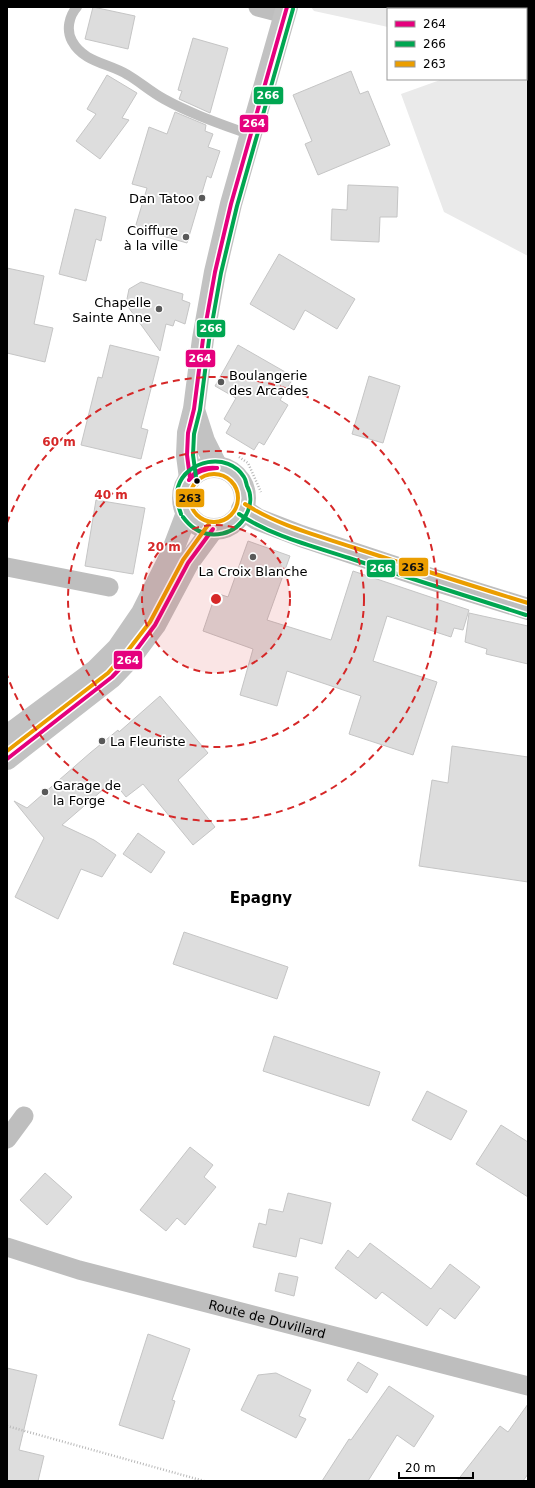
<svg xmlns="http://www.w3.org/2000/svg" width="535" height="1488" font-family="'DejaVu Sans',sans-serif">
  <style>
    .green { fill: #eaeaea }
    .building { fill: #ddd; stroke: #c5c5c5 }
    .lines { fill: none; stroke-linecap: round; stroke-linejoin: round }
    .path { stroke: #b8b8b8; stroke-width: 2.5; stroke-dasharray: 1 2; stroke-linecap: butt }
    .service { stroke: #bebebe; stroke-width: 10 }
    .minor { stroke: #bebebe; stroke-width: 19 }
    .tertiary { stroke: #bebebe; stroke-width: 22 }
    .secondary { stroke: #c2c2c2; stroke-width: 22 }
    .bus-1-casing { stroke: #fff; stroke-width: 7 }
    .bus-2-casing { stroke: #fff; stroke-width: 7 }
    .bus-3-casing { stroke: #fff; stroke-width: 7 }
    .bus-1 { stroke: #e5007d; stroke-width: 4 }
    .bus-2 { stroke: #00a651; stroke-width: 4 }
    .bus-3 { stroke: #eb9e00; stroke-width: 4 }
    .ring { fill: none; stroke: #d62828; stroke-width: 2; stroke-dasharray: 7 5 }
    .poi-dot { fill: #595959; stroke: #fff; stroke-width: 1.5 }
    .bus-dot { fill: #000; stroke: #fff; stroke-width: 1.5 }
    .labels { text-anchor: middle; stroke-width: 3.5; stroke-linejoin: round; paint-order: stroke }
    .poi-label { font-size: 13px; fill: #000; stroke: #fff; text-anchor: end }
    .street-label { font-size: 13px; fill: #000; stroke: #fff }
    .quarter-label { font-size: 15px; font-weight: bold; fill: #000; stroke: #fff }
    .centre { fill: #d62828; stroke: #fff; stroke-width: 2 }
    .ring-label { font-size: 12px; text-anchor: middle; font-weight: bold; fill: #d62828; stroke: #fff; stroke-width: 3.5; stroke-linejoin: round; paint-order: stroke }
    .line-badge { stroke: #fff; stroke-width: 1.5 }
    .badge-label { font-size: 11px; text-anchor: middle; font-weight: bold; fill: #fff }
    .pale-badge-label { font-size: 11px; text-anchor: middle; font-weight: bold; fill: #111 }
  </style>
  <rect width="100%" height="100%" fill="#fff"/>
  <g class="green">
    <polygon points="311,7 491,7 484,9 388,9 388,27 314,11"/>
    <polygon points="526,48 528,48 528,256 444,212 401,94 443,79 526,79"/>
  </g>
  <g class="building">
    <polygon points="93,7 135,16 128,49 85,39"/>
    <polygon points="193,38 228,48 210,113 179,99 182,91 178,90"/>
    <polygon points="351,71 360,94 368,91 390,145 318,175 305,144 312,141 293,95"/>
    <polygon points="107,75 137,93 122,118 129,120 100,159 76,141 96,114 87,109"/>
    <polygon points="175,112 206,125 205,131 213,134 208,147 220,151 211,178 207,176 187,243 135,228 147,188 132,184 149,127 167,134"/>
    <polygon points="348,185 398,187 397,217 380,217 379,242 331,240 332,209 347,210"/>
    <polygon points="75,209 106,217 101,241 96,239 86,281 59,274"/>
    <polygon points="279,254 355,299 337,329 305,310 294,330 250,304"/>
    <polygon points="7,268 44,276 34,324 53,328 45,362 7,353"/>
    <polygon points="141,282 183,294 182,300 190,303 185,324 175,320 173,326 166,324 160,351 126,304 129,289"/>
    <polygon points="110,345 159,357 141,428 148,430 141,459 81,445 98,377 102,378"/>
    <polygon points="238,345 294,377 280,400 288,405 264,445 259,442 254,450 226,433 231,424 224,419 236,398 215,386"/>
    <polygon points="369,376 400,386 383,443 352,434"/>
    <polygon points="96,500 145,508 133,574 85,566"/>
    <polygon points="248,541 290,556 267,620 331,640 353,571 469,610 463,630 454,628 451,637 387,616 373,661 437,682 413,755 349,734 361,696 287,671 277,706 240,695 253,649 203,631 216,593 228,597"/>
    <polygon points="469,613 528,626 528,664 486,654 487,649 465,642"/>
    <polygon points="160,696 208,753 178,780 215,827 193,845 143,784 126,797 113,781 62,825 94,840 116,855 102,877 81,869 58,919 15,897 44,838 14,801 27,808 90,753 118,730 119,732"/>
    <polygon points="452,746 528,757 528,882 419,866 432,780 448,783"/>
    <polygon points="138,833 165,852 151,873 123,854"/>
    <polygon points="184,932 288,967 277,999 173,964"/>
    <polygon points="274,1036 380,1072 369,1106 263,1071"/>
    <polygon points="427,1091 467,1111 451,1140 412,1120"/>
    <polygon points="501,1125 528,1142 528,1197 476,1164"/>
    <polygon points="190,1147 213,1165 204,1177 216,1187 185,1225 177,1218 166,1231 140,1210"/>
    <polygon points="45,1173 72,1197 47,1225 20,1200"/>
    <polygon points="288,1193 331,1203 322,1244 300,1238 296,1257 253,1247 259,1223 266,1225 269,1209 283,1212"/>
    <polygon points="370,1243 431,1289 450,1264 480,1287 455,1319 440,1308 427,1326 382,1292 376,1299 335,1268 348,1250 358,1258"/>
    <polygon points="279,1273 298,1277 294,1296 275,1291"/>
    <polygon points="148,1334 190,1349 172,1400 175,1401 163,1439 119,1425"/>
    <polygon points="358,1362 378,1374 367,1393 347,1380"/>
    <polygon points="7,1368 37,1375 19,1450 44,1456 38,1481 7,1481"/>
    <polygon points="276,1373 311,1390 299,1416 306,1419 296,1438 241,1410 258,1375"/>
    <polygon points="389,1386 434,1416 414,1447 397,1435 368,1481 322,1481 349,1439 351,1440"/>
    <polygon points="528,1404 528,1474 523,1481 457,1481 500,1426 508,1432"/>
  </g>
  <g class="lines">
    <g class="path">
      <polyline points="239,457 248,463 261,492"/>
      <polyline points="7,1426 204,1481"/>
    </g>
    <path class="service" d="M77,7C69,16 66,30 72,41C84,63 109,63 128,75C140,82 151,92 164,99C191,114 221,124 251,135"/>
    <g class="minor">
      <polyline points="258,7 285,14"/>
      <polyline points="7,567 109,587"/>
      <polyline points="7,1139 24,1116"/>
      <path id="s1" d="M7,1247L79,1270L528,1386"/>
    </g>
    <polyline class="tertiary" points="242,509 257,519 301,536 431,579 528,609"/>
    <g class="secondary">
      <polyline points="194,410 204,441 217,467"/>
      <circle cx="214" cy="498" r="31"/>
      <polyline points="190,478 187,455 188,433 194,409 203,339 215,272 231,204 287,7"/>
      <polyline points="7,736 96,670 118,648 142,613 171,555 187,513"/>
      <polyline points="7,759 112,677 131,657 155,625 188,563 213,529"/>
    </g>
    <defs>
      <g id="bus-1">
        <polyline points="190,478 187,455 188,433 194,409 203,339 215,272 231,204 287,7"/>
        <path d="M189,480C195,470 206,467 217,468"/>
        <path d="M189,480C197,471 205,469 217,468"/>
        <polyline points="7,759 112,677 131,657 155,625 188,563 213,529"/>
      </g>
      <g id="bus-2">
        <polyline points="196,477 193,455 194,434 200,410 209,340 221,273 237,206 293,9"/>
        <path d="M181,514C178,505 175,497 178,487C186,460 228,451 244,477C246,480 246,483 247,486C252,495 251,506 246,515C236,535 211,540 194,528C189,525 186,521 183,517"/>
        <path d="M239,514C271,536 312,546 349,558C408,578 467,596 526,615"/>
      </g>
      <g id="bus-3">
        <circle cx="214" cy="498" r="24"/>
        <path d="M245,504C277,525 316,535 352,547C410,566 469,585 528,603"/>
        <polyline points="7,751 108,673 126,653 150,622 183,560 208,525"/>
      </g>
    </defs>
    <use href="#bus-1" class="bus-1-casing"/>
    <use href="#bus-2" class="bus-2-casing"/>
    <use href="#bus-3" class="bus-3-casing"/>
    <use href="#bus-1" class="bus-1"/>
    <use href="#bus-2" class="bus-2"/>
    <use href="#bus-3" class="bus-3"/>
  </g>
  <circle cx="216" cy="599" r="74" fill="#d62828" fill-opacity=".12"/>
  <g class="ring">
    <circle cx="216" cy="599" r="74"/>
    <circle cx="216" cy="599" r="148"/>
    <path d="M7 523A222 222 0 1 1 7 675"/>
  </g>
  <g class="poi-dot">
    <circle cx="202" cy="198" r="4"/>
    <circle cx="186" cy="237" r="4"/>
    <circle cx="159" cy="309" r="4"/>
    <circle cx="221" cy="382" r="4"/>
    <circle cx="253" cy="557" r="4"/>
    <circle cx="102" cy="741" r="4"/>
    <circle cx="45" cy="792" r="4"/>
  </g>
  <circle class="bus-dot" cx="197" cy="481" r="3.5"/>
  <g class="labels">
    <g class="poi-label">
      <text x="194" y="203">Dan Tatoo</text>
      <text x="178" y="235">Coiffure<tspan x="178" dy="15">à la ville</tspan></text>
      <text x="151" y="307">Chapelle<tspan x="151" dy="15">Sainte Anne</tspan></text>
      <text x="229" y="380" text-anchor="start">Boulangerie<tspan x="229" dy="15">des Arcades</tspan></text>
      <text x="253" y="576" text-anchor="middle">La Croix Blanche</text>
      <text x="110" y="746" text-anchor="start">La Fleuriste</text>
      <text x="53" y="790" text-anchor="start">Garage de<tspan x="53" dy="15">la Forge</tspan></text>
    </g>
    <g class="street-label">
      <text dy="5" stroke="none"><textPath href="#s1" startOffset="270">Route de Duvillard</textPath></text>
    </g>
    <g class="quarter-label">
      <text x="261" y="903">Epagny</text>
    </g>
  </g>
  <circle cx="216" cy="599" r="6" class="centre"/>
  <g class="ring-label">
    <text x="59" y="446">60 m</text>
    <text x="111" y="499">40 m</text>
    <text x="164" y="551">20 m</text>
  </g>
  <g class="line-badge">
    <rect x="253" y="86" width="31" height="19" rx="4" fill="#00a651"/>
    <rect x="239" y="114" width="30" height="19" rx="4" fill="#e5007d"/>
    <rect x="196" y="319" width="30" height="19" rx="4" fill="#00a651"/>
    <rect x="185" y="349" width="31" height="19" rx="4" fill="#e5007d"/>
    <rect x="175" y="488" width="30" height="20" rx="4" fill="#eb9e00"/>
    <rect x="398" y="557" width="31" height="20" rx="4" fill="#eb9e00"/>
    <rect x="366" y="559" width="30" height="19" rx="4" fill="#00a651"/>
    <rect x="113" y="650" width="30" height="20" rx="4" fill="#e5007d"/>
  </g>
  <g class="badge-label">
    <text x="268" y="99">266</text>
    <text x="254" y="127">264</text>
    <text x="211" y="332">266</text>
    <text x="200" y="362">264</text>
    <text x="381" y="572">266</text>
    <text x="128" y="664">264</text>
  </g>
  <g class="pale-badge-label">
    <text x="190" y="502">263</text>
    <text x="413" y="571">263</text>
  </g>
  <rect width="535" height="1488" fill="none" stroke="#000000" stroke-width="16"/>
  <rect x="387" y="8" width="140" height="72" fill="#ffffff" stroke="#999999"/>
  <rect x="395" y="21" width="20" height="6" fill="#e5007d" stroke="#999999"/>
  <text x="423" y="28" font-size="12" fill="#000000">264</text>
  <rect x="395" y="41" width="20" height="6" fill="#00a651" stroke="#999999"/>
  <text x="423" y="48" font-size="12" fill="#000000">266</text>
  <rect x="395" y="61" width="20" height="6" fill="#eb9e00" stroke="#999999"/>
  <text x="423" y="68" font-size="12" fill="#000000">263</text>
  <path d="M399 1472v6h74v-6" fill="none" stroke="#000000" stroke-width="2"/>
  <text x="405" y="1472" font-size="12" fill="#000000" stroke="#ffffff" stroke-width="3" paint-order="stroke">20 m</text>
</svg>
